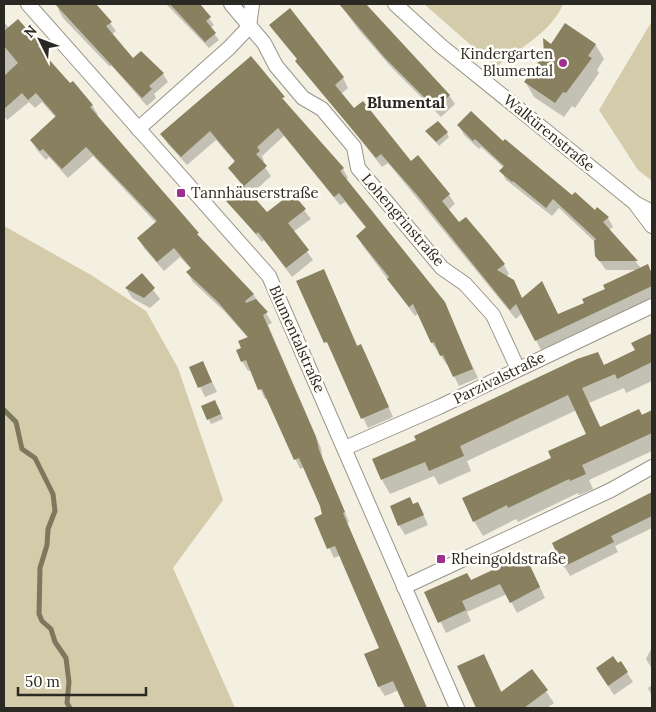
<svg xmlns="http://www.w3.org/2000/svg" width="656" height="712" font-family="Lora,serif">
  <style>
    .green { fill: #d3cba9 }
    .shadow { fill: #0003 }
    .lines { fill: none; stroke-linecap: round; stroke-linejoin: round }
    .stream { stroke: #7d775d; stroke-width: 5 }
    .building { fill: #88805e }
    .street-casing { stroke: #989588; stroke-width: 16 }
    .street { stroke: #fff; stroke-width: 14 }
    .poi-dot { fill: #9c2f8f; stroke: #fffdf7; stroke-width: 2 }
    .labels { text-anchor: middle; stroke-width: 5; stroke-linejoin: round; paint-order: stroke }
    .poi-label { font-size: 15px; fill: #2a2923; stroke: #fffdf7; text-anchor: start }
    .street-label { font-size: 15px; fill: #2a2923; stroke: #fffdf7 }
    .neighbourhood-label { font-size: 16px; font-weight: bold; fill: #2a2923; stroke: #fffdf7 }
  </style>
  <rect width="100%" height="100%" fill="#f4f0e1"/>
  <g class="green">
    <path d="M424,4H563C552,32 519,48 496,67Z"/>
    <polygon points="652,21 652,181 638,170 599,110"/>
    <polygon points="4,226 91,275 146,311 178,368 223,500 173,568 235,708 4,708"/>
  </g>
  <g class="shadow">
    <polygon points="64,4 95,4 116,31 111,35 133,59 163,74 168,82 154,94 156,98 147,106 111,65 110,67 63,18 58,9"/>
    <polygon points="166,4 198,4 214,25 210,28 219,40 209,48"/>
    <polygon points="340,4 364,4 449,95 455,104 441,117 391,67 358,29"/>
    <polygon points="4,22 9,28 39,45 52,65 92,105 98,115 96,116 203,242 253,294 266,313 272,323 268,325 321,448 323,461 349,522 347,523 427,708 407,708 399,690 385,696 379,687 366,655 381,648 341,555 334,558 315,518 324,515 305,467 300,469 268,398 265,399 251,370 248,371 242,361 243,348 248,338 225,312 193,282 187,272 191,269 180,257 164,271 144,248 139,239 156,223 93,156 68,178 49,157 46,160 37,150 31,140 56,118 42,102 35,108 29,102 7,120 4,116"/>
    <polygon points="271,25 343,78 348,88 341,94 354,110 449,195 455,204 448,210 459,224 504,265 509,274 506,277 513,281 522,299 558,315 585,304 637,270 606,270 596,256 595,242 559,208 552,216 506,180 501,171 504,168 481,147 479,149 464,135 459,125 503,143 573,197 595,212 598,209 608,218 613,227 609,230 641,268 647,265 652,274 652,298 541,350 522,313 516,319 388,163 382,167"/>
    <polygon points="595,44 604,59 597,70 599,73 575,108 572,106 564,117 534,97 526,83 551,45"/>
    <polygon points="251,58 289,107 343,169 348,178 346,180 444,304 478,378 459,386 448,364 447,365 432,343 419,313 415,316 363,246 357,236 367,229 345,202 340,205 284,136 262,156 264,161 262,163 271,176 250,195 267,214 292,195 311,219 293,232 313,260 292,277 264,240 262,242 228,201 243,187 229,168 235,162 216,140 187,165 167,143 162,134"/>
    <polygon points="427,131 447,133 449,137 439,146"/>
    <polygon points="324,271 358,347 361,346 366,355 393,417 368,428 298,282"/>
    <polygon points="141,274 160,299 150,308 132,298 126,288"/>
    <polygon points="652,334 652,381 626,393 624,388 589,403 601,428 652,411 652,451 589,480 593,489 579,495 578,493 518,522 516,519 483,536 474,521 553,459 588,434 577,410 467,461 471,471 439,485 434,476 390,494 382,480 637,351 633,343"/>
    <polygon points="203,363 217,392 205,397 191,368"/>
    <polygon points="218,406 223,419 211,424 203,407"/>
    <polygon points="650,495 652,499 652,528 615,546 618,552 570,576 564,566"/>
    <polygon points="413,506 423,514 428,525 405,535 399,525"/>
    <polygon points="531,568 545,598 517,613 507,594 467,612 471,621 446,633 426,592"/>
    <polygon points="652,647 652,669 646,659"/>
    <polygon points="620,662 633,682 614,695 597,669"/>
    <polygon points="459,667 490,667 502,693 532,671 554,703 547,708 478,708"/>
    <polygon points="652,685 652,696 648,688"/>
  </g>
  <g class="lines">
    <polyline class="stream" points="4,410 16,422 22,449 35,458 53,494 55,511 48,529 47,545 40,568 39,614 42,621 51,629 55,642 66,658 69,682 67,703 70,708"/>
  </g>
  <g class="building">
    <polygon points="55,4 96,4 112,22 106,26 133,58 141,51 164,73 149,86 152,89 142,98"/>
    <polygon points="170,4 200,4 211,17 206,21 216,33 205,42"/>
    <polygon points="339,4 366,4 450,95 436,109 385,58"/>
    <polygon points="290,8 344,77 335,85 354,108 363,101 411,161 418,155 450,194 442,201 459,222 466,217 488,243 505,264 497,270 514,280 522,298 542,281 558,314 584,303 582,299 605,289 603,285 648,264 652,274 652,286 535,341 516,304 510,310 418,196 381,154 376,158 295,61 297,59 269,25"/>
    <polygon points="18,19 40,44 38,46 53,64 70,83 73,81 93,105 90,107 199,233 197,234 254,294 245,301 246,303 256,299 268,312 263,315 316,437 319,450 345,512 343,513 427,708 405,708 393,681 378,687 364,654 379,648 335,546 327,549 314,518 322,514 320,506 299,458 294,460 262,389 258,390 246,360 241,362 236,350 241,348 238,341 248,337 218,302 186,272 191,268 174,248 157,262 137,238 157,221 86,147 62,169 43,149 40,151 30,140 56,116 36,93 28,100 22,93 4,109 4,76 18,63 4,46 4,31"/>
    <polygon points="565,23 596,44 588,56 592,58 566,93 563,92 555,103 524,82 544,54 543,38 551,44"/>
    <polygon points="251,56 285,97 282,98 344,168 340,171 445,302 473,369 453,377 443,355 440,356 434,342 431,343 413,304 409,307 387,279 389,277 356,236 366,227 339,193 334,197 278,128 257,147 260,151 256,154 267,166 244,186 267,212 292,193 306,209 288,223 309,250 286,268 258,232 256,234 226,201 243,185 228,168 235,161 210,131 181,157 160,134"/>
    <polygon points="471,111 503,141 505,139 572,195 575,192 595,210 597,207 609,217 603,222 638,261 599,261 595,256 594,241 596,239 553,199 546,208 513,181 512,182 499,171 504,166 475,139 473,141 457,125"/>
    <polygon points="438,121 448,132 436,142 425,131"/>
    <polygon points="324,269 357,346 361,344 389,407 361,419 327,342 324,343 296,281"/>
    <polygon points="142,273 155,288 144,298 125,288"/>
    <polygon points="652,333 652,362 617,379 615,374 582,388 600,427 639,409 642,415 652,410 652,433 582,465 586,474 570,481 569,479 508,508 507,505 473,522 462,498 551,458 548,451 586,434 568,395 460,446 464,456 429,471 425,462 381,480 372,459 416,440 414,436 577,359 598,352 604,365 635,350 631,343"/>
    <polygon points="203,361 212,382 198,388 189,367"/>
    <polygon points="215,400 221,414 207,420 201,406"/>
    <polygon points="652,492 652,516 611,536 614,542 563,567 552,543"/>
    <polygon points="410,497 413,504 418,502 424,515 398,526 390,506"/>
    <polygon points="525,555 540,587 510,603 500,584 462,601 466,610 438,623 424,592 467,573 471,580"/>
    <polygon points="484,654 501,692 532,669 548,690 524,708 476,708 457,666"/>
    <polygon points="613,656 618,663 621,661 628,672 608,686 596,668"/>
  </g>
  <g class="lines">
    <defs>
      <g id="street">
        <polyline points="28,4 269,276 457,708"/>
        <polyline points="231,4 264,43 276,66 303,98 322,109 354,147 358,168 442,268 465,284 493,315 518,369"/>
        <polyline points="395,4 441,46 635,203 652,212"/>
        <polyline points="138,129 229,48 249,27 252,4"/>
        <polyline points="637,206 652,226"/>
        <polyline points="345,448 439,407 652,306"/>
        <polyline points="404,587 611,490 652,467"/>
      </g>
    </defs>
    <use href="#street" class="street-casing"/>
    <use href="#street" class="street"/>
  </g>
  <g class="poi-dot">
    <circle cx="563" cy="63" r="5"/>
    <rect x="176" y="188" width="10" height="10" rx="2.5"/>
    <rect x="436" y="554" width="10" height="10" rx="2.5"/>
  </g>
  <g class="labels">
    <g class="poi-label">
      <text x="553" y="59" text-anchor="end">Kindergarten<tspan x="553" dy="17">Blumental</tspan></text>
      <text x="191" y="198">Tannhäuserstraße</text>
      <text x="451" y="564">Rheingoldstraße</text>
    </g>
    <g class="street-label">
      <text transform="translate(549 133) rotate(39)" y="5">Walkürenstraße</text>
      <text transform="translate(403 220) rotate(49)" y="5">Lohengrinstraße</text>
      <text transform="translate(297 339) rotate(66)" y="5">Blumentalstraße</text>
      <text transform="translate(499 378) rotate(-26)" y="5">Parzivalstraße</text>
    </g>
    <g class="neighbourhood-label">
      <text x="406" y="108">Blumental</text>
    </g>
  </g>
  <rect width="656" height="712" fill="none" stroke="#2a2923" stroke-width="10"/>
  <g transform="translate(40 40) rotate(312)" stroke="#fffdf7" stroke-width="4" paint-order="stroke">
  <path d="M0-4L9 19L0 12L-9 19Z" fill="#2a2923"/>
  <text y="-8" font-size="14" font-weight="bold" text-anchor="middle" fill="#2a2923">N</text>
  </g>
  <path d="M18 687v8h128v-8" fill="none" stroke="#2a2923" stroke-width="2.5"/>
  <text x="25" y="687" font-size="15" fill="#2a2923" stroke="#fffdf7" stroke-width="4" paint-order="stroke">50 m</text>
</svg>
